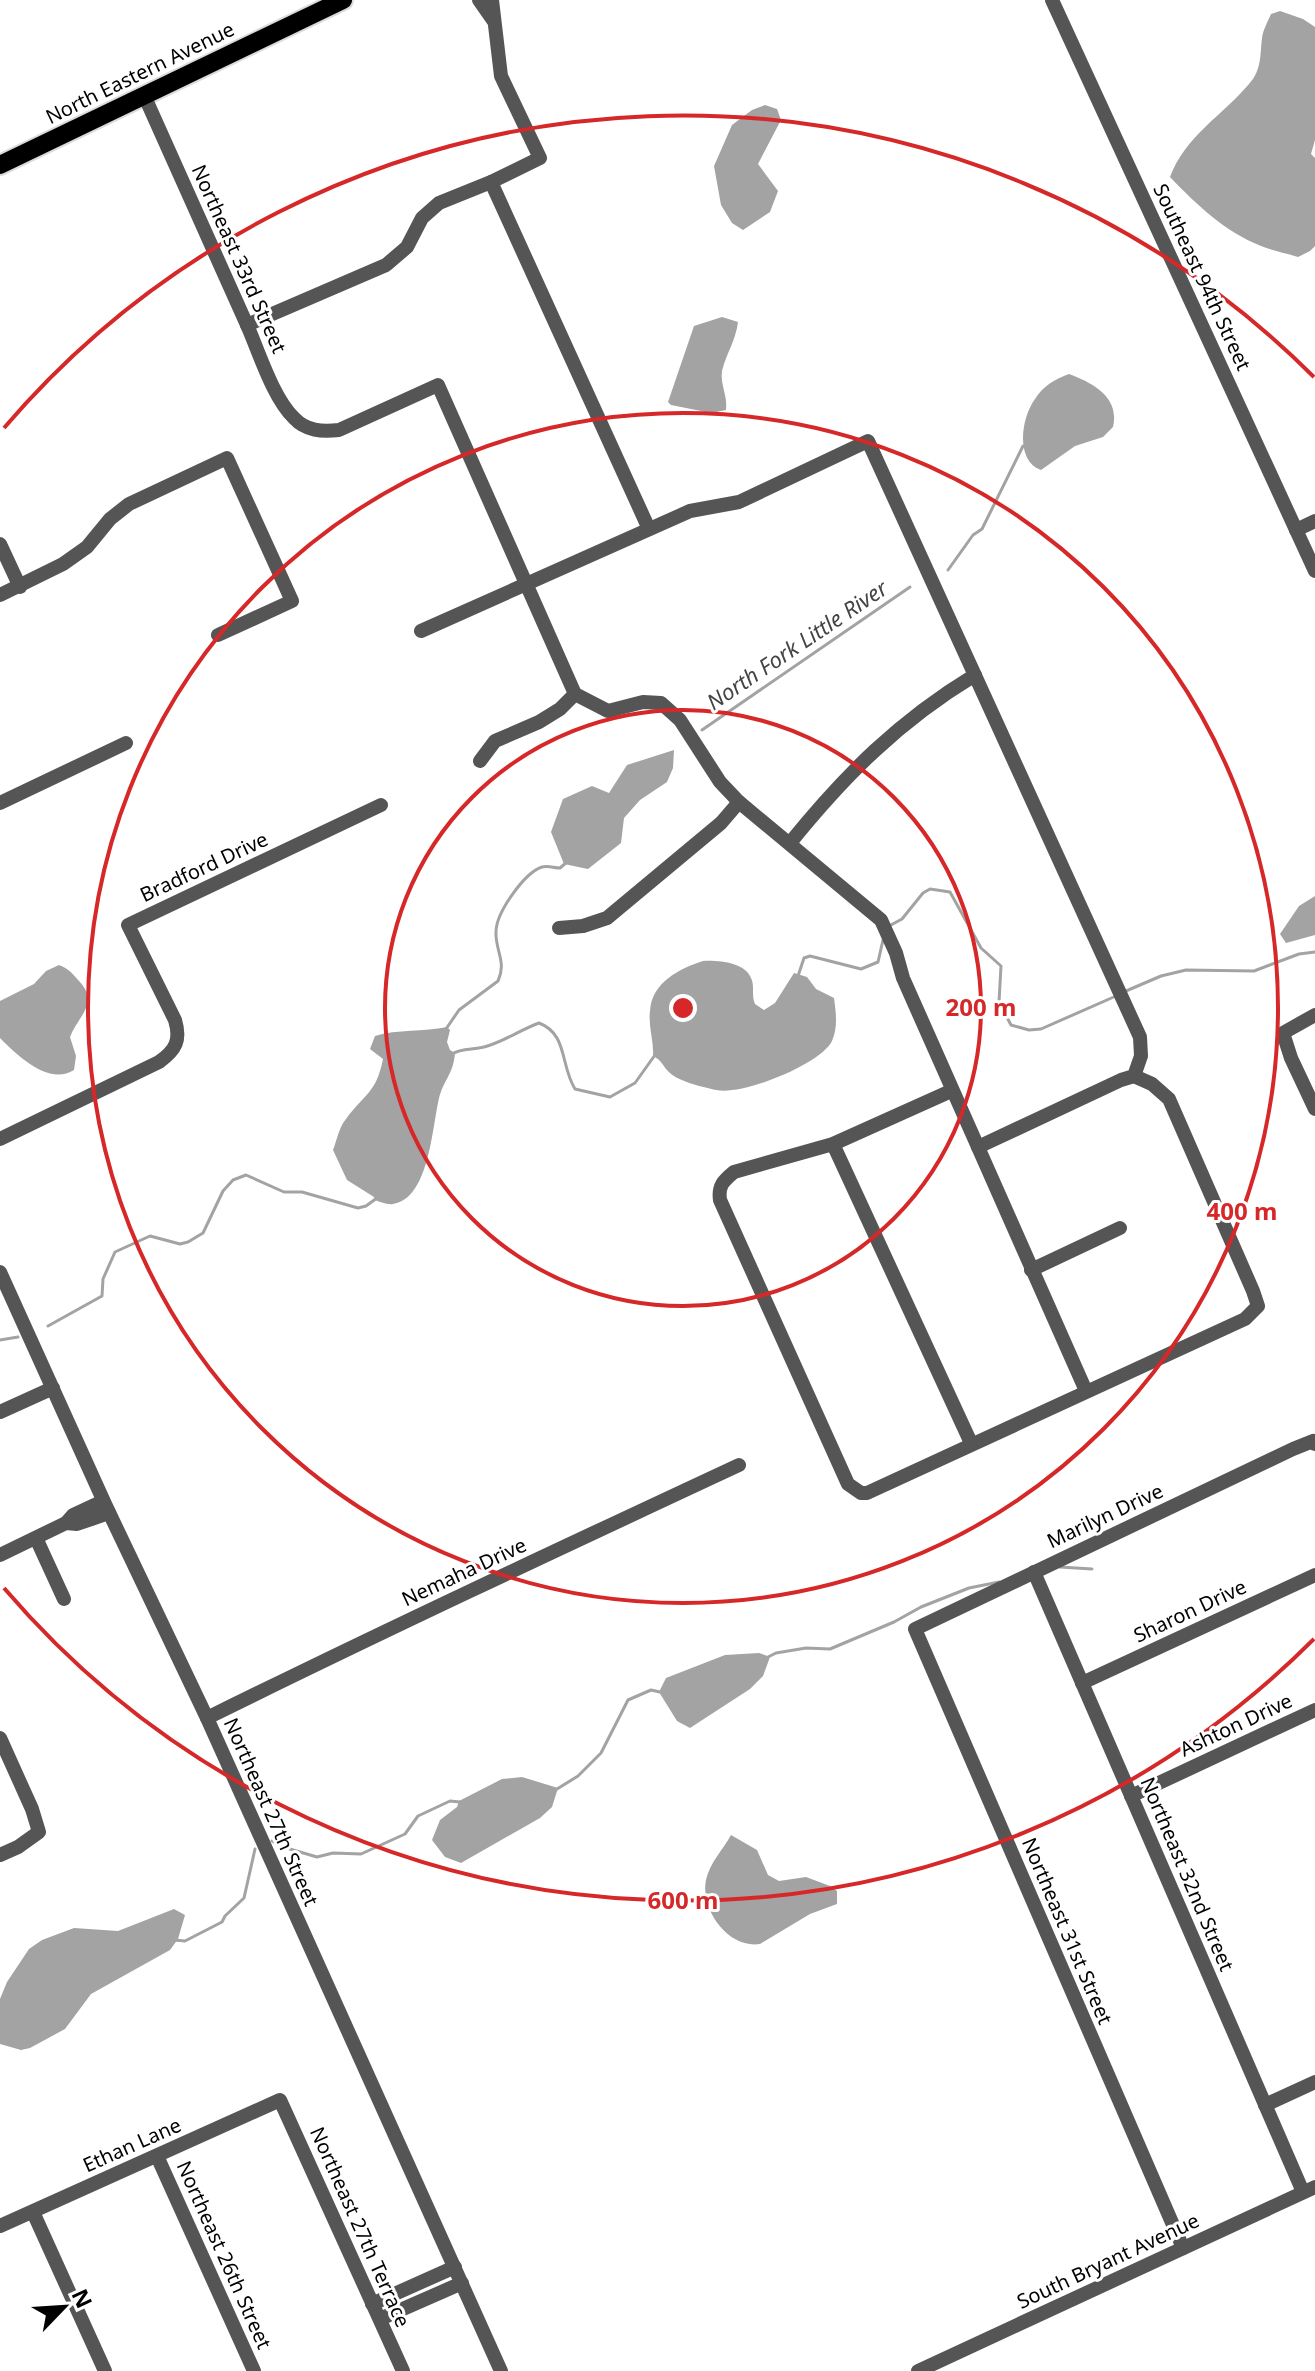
<svg xmlns="http://www.w3.org/2000/svg" width="1315" height="2371" font-family="'Noto Sans',sans-serif">
  <style>
    .water { fill: #a3a3a3 }
    .lines { fill: none; stroke-linecap: round; stroke-linejoin: round }
    .stream { stroke: #a3a3a3; stroke-width: 3 }
    .major-casing { stroke: #dbdbdb; stroke-width: 22 }
    .minor { stroke: #555; stroke-width: 14 }
    .major { stroke: #000; stroke-width: 18 }
    .ring { fill: none; stroke: #d62828; stroke-width: 4 }
    .labels { text-anchor: middle; stroke-width: 6; stroke-linejoin: round; paint-order: stroke }
    .street-label { font-size: 20px; fill: #000; stroke: #fff }
    .water-label { font-size: 22px; font-style: italic; fill: #444; stroke: #fff }
    .centre { fill: #d62828; stroke: #fff; stroke-width: 4 }
    .ring-label { font-size: 24px; text-anchor: middle; font-weight: bold; fill: #d62828; stroke: #fff; stroke-width: 6; stroke-linejoin: round; paint-order: stroke }
  </style>
  <rect width="100%" height="100%" fill="#fff"/>
  <g class="water">
    <path d="M1280,11L1303,19L1315,27V140L1311,154L1315,158V246L1310,251L1298,257C1286,253 1273,251 1261,246C1224,231 1198,206 1170,177C1185,136 1222,116 1249,84C1262,70 1260,54 1262,38C1263,30 1268,21 1271,14Z"/>
    <polygon points="765,105 777,109 781,120 758,164 778,191 770,212 743,230 732,223 721,205 714,166 732,125 752,110"/>
    <path d="M722,317L738,322C736,340 726,354 722,371C720,385 728,396 726,410L711,413L671,405L668,402L694,326Z"/>
    <path d="M1069,374C1093,383 1120,397 1113,427L1103,437L1075,446L1041,470C1015,461 1021,418 1035,399C1043,386 1055,379 1069,374Z"/>
    <polygon points="674,750 673,768 667,782 640,800 624,818 621,843 588,869 564,864 551,832 563,799 592,786 609,793 627,765"/>
    <polygon points="1315,896 1315,935 1286,943 1280,934 1299,906"/>
    <path d="M703,961C717,960 745,962 751,978C755,986 751,995 755,1004L764,1010L775,1003L794,973L807,977L816,989L834,998C836,1013 838,1027 832,1041C821,1064 742,1096 716,1090C703,1087 680,1082 670,1073C663,1067 662,1060 653,1056C654,1041 648,1026 650,1011C652,982 679,969 703,961Z"/>
    <path d="M59,965C69,969 72,973 79,981C100,1003 78,1016 70,1037L76,1056L74,1070C48,1086 17,1055 0,1038V1001L34,984L46,971Z"/>
    <path d="M447,1027L450,1030L447,1042L450,1050L455,1053C453,1077 442,1080 438,1103C432,1131 428,1199 393,1204C387,1205 381,1202 375,1200L374,1197L347,1180L333,1150C337,1140 339,1127 346,1119C364,1094 376,1094 383,1059L370,1049L375,1036C397,1029 424,1032 447,1027Z"/>
    <polygon points="759,1653 770,1657 763,1676 750,1689 690,1728 677,1721 659,1692 666,1678 725,1655"/>
    <polygon points="522,1777 558,1788 552,1807 540,1818 461,1863 445,1857 432,1840 440,1820 457,1807 459,1801 502,1779"/>
    <path d="M731,1835L757,1850L768,1875L779,1881L806,1877L830,1886L837,1891V1904L810,1914L760,1944C728,1949 700,1909 706,1880C710,1862 723,1850 731,1835Z"/>
    <polygon points="174,1909 185,1915 178,1939 170,1950 91,1994 65,2029 30,2048 21,2050 0,2044 0,1999 7,1982 29,1949 42,1940 74,1928 118,1931"/>
  </g>
  <g class="lines">
    <g class="stream">
      <polyline points="948,570 973,535 982,529 1023,446"/>
      <polyline points="702,730 910,587"/>
      <polyline points="889,926 902,919 923,893 930,889 950,892 981,948 1001,966 999,1002 1011,1025 1029,1030 1041,1029 1116,996"/>
      <polyline points="798,976 804,958 810,956 861,969 878,962 883,940"/>
      <polyline points="1126,991 1161,976 1186,970 1254,971 1299,954 1315,952"/>
      <path d="M446,1029L459,1010L498,981C507,962 495,950 496,932C496,913 524,873 542,867C548,865 554,868 560,868L567,862"/>
      <path d="M452,1054C461,1048 473,1050 484,1047C503,1042 520,1030 539,1023C568,1034 560,1065 575,1089L610,1097L635,1083L655,1055"/>
      <polyline points="48,1326 102,1296 103,1279 115,1252 150,1236 180,1244 188,1242 203,1233 223,1191 233,1180 246,1175 284,1192 302,1192 358,1208 366,1206 377,1198"/>
      <polyline points="0,1340 18,1337"/>
      <polyline points="1060,1567 1092,1569"/>
      <polyline points="766,1658 776,1653 806,1648 830,1649 894,1622 921,1607 969,1588 999,1582"/>
      <polyline points="557,1789 578,1776 601,1753 628,1700 651,1690 660,1692"/>
      <polyline points="272,1841 283,1847 317,1857 333,1853 361,1854 405,1834 418,1816 450,1801 460,1802"/>
      <polyline points="174,1940 185,1941 222,1922 225,1916 244,1898 255,1849"/>
    </g>
    <defs>
      <polyline id="major" points="0,165 343,0"/>
    </defs>
    <use href="#major" class="major-casing"/>
    <g class="minor">
      <polyline points="479,0 493,20"/>
      <polyline points="1052,0 1315,571"/>
      <path d="M144,95C178,172 213,248 247,325C259,352 273,398 294,418C306,431 322,432 339,430L438,385L575,694L560,709L539,722L495,741L480,761"/>
      <polyline points="491,182 649,529"/>
      <polyline points="247,325 386,265 407,247 422,218 439,203 491,182 540,158 501,76 492,0"/>
      <polyline points="1296,530 1315,521"/>
      <polyline points="0,544 20,587"/>
      <polyline points="0,595 63,564 87,547 110,519 129,504 227,458 292,601 218,635"/>
      <polyline points="421,631 690,511 739,502 868,441 1140,1037 1141,1056 1134,1076 1121,1080 978,1147 903,978 896,953 881,920 739,802 720,782 680,720 661,703 643,702 608,711 575,694"/>
      <polyline points="0,803 126,743"/>
      <path d="M790,843C845,775 899,721 975,675"/>
      <polyline points="559,928 583,926 607,918 721,823 739,802"/>
      <polyline points="1315,1015 1283,1033 1291,1058 1315,1109"/>
      <path d="M951,1091L833,1144L734,1172C723,1181 718,1186 720,1200L848,1484L861,1493H867L1245,1319L1258,1306L1253,1291L1169,1099L1152,1084L1134,1076"/>
      <path d="M0,1139L159,1062C176,1050 181,1040 175,1020L128,925L381,805"/>
      <polyline points="833,1144 971,1443"/>
      <polyline points="978,1147 1086,1391"/>
      <polyline points="1031,1270 1120,1228"/>
      <polyline points="0,1272 105,1504 207,1718 501,2371"/>
      <polyline points="0,1412 53,1388"/>
      <polyline points="66,1523 77,1524 109,1513"/>
      <polyline points="36,1538 64,1599"/>
      <polyline points="0,1555 66,1523 73,1515 103,1501"/>
      <polyline points="1034,1572 1303,2192"/>
      <polyline points="1082,1683 1315,1575"/>
      <path d="M207,1718C383,1631 561,1548 739,1465"/>
      <polyline points="0,1738 32,1809 39,1832 18,1847 0,1855"/>
      <polyline points="1131,1796 1315,1710"/>
      <polyline points="1265,2105 1315,2082"/>
      <polyline points="157,2156 254,2371"/>
      <polyline points="33,2212 105,2371"/>
      <polyline points="0,2226 280,2100 403,2371"/>
      <polyline points="1183,2248 915,1629 1293,1449 1313,1441 1315,1444"/>
      <polyline points="372,2304 455,2267"/>
      <polyline points="380,2319 462,2283"/>
      <polyline points="918,2371 1315,2187"/>
    </g>
    <use href="#major" class="major"/>
  </g>
  <g class="ring">
    <circle cx="683" cy="1008" r="298"/>
    <circle cx="683" cy="1008" r="595"/>
    <path d="M1314 1639A893 893 0 0 1 4 1588M4 428A893 893 0 0 1 1314 377"/>
  </g>
  <g class="labels">
    <g class="street-label">
      <text transform="translate(140 73) rotate(-26)" y="7">North Eastern Avenue</text>
      <text transform="translate(239 259) rotate(66)" y="7">Northeast 33rd Street</text>
      <text transform="translate(1202 277) rotate(65)" y="7">Southeast 94th Street</text>
      <text transform="translate(204 867) rotate(-25)" y="7">Bradford Drive</text>
      <text transform="translate(1105 1516) rotate(-25)" y="7">Marilyn Drive</text>
      <text transform="translate(464 1572) rotate(-25)" y="7">Nemaha Drive</text>
      <text transform="translate(1190 1611) rotate(-25)" y="7">Sharon Drive</text>
      <text transform="translate(1236 1725) rotate(-25)" y="7">Ashton Drive</text>
      <text transform="translate(271 1812) rotate(66)" y="7">Northeast 27th Street</text>
      <text transform="translate(1187 1874) rotate(67)" y="7">Northeast 32nd Street</text>
      <text transform="translate(1067 1931) rotate(67)" y="7">Northeast 31st Street</text>
      <text transform="translate(132 2145) rotate(-24)" y="7">Ethan Lane</text>
      <text transform="translate(360 2227) rotate(66)" y="7">Northeast 27th Terrace</text>
      <text transform="translate(224 2255) rotate(66)" y="7">Northeast 26th Street</text>
      <text transform="translate(1108 2261) rotate(-25)" y="7">South Bryant Avenue</text>
    </g>
    <g class="water-label">
      <text transform="translate(797 645) rotate(-34)" y="8">North Fork Little River</text>
    </g>
  </g>
  <circle cx="683" cy="1008" r="12" class="centre"/>
  <g class="ring-label">
    <text x="981" y="1016">200 m</text>
    <text x="1242" y="1220">400 m</text>
    <text x="683" y="1909">600 m</text>
  </g>
  <g transform="translate(64 2307) rotate(65)" stroke="#ffffff" stroke-width="6" paint-order="stroke">
  <path d="M0-6L14 30L0 20L-14 30Z" fill="#000000"/>
  <text y="-12" font-size="22" font-weight="bold" text-anchor="middle" fill="#000000">N</text>
  </g>
</svg>
